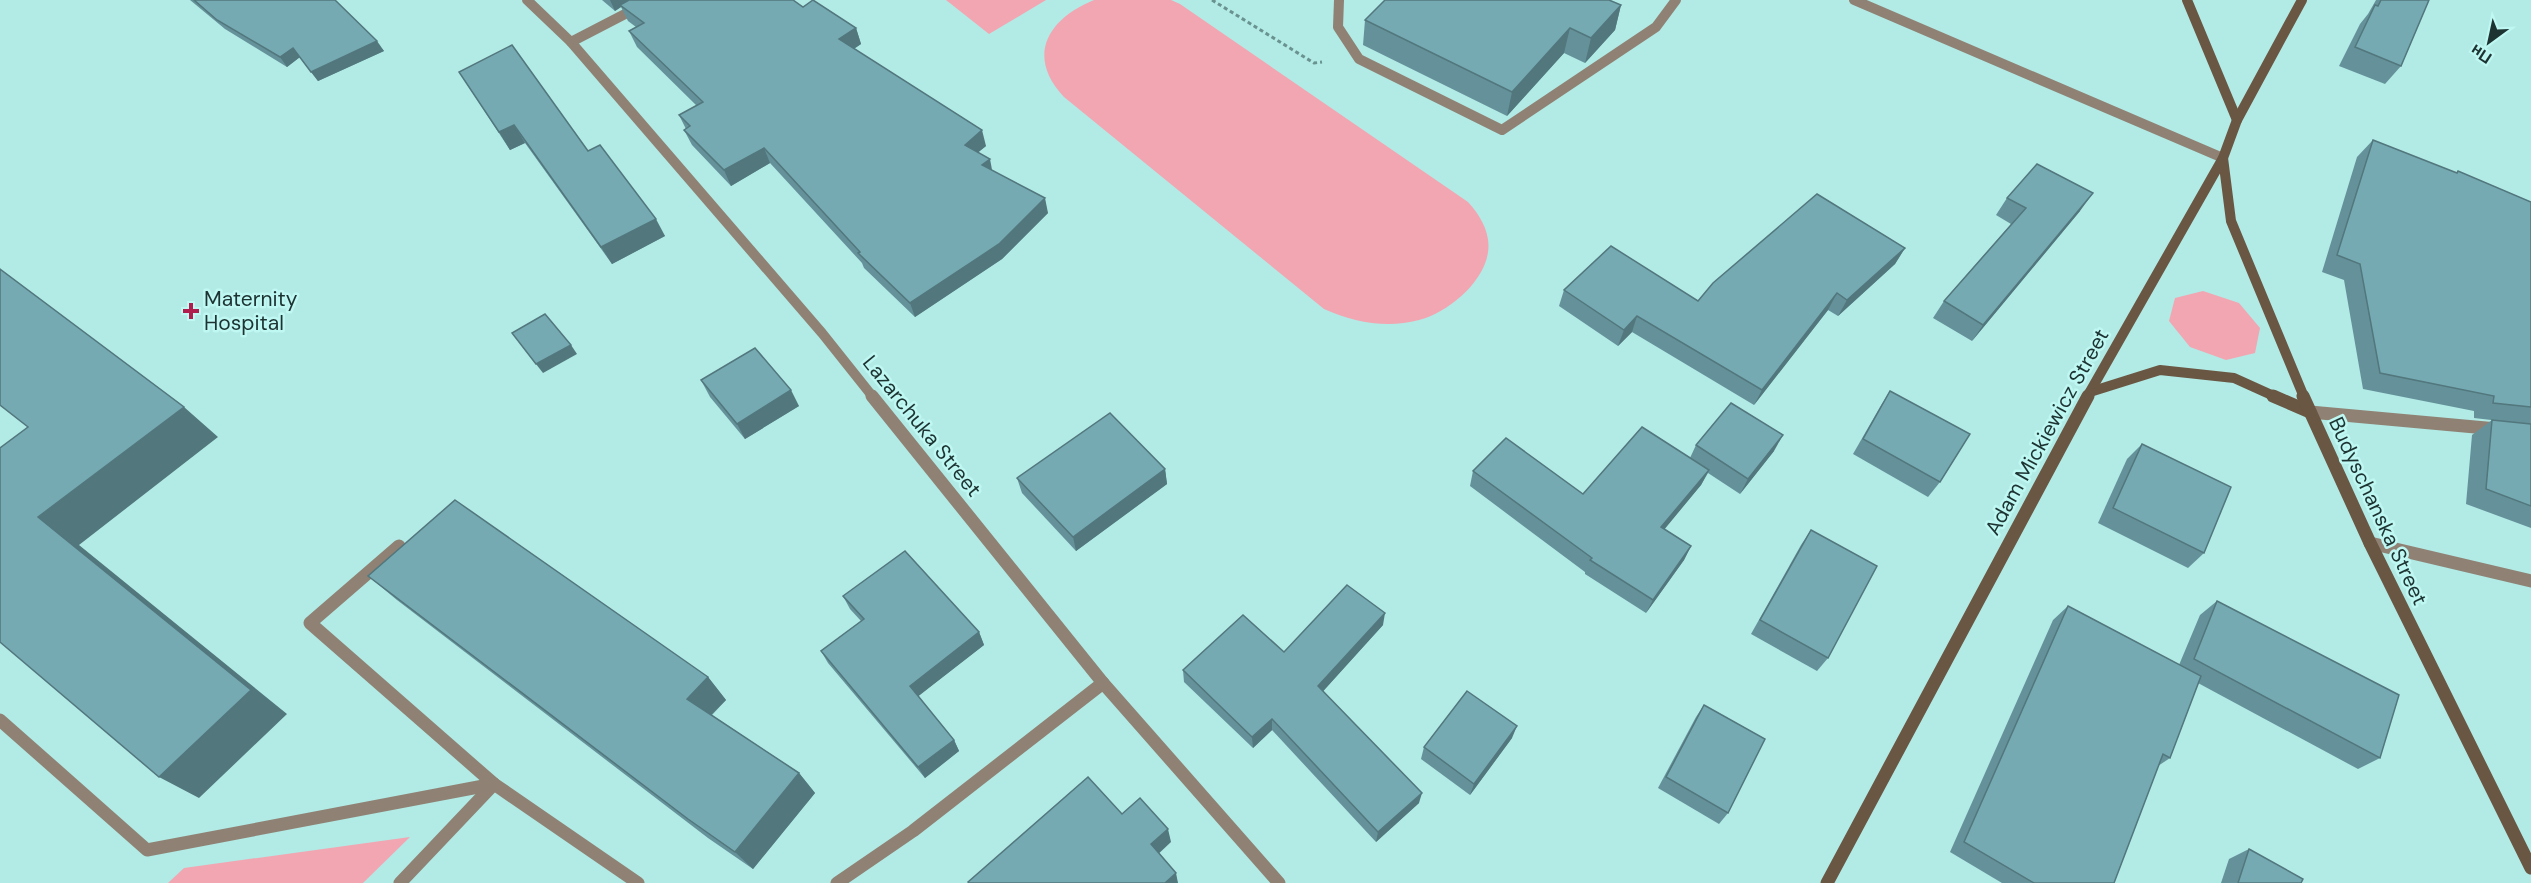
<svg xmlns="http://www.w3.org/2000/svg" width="2531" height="883" font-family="'DM Sans',sans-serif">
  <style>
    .green { fill: #f2a6b2 }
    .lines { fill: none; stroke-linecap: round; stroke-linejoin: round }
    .path { stroke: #6a938f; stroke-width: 3; stroke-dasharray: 4 3; stroke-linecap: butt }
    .lane-far1 { stroke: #8f8274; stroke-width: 10 }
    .lane { stroke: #8f8274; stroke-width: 13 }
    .street-far1 { stroke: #8f8274; stroke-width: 10 }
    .street { stroke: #8f8274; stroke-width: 13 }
    .secondary-far1 { stroke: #6a5743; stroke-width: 10 }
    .secondary { stroke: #6a5743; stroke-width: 13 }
    .wall { fill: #65929a }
    .shaded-wall { fill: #52777d }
    .building { fill: #75aab3; stroke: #52777d; stroke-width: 1.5 }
    .poi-dot { fill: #b01e4d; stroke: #bff7f2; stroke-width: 2 }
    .labels { text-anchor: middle; stroke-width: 5; stroke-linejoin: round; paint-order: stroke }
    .poi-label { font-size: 21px; fill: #1c3331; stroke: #bff7f2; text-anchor: start }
    .street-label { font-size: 21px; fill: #1c3331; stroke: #bff7f2 }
  </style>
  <rect width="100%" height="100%" fill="#b2eae5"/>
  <g class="green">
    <polygon points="946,0 1046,0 989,34"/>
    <path d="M1094,0H1171L1180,4L1468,202C1480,215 1491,233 1488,252C1484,283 1447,313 1419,320C1386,329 1354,322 1324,309L1064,97C1026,57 1047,19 1094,0Z"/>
    <polygon points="2203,291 2239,303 2260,328 2255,353 2226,360 2190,347 2169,321 2175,298"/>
    <polygon points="410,837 363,883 168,883 184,868"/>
  </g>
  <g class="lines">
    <polyline class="path" points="1212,0 1314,63 1322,62"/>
    <g class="lane-far1">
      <polyline points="1339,0 1338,27 1359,59 1502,130 1656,27 1676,0"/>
      <polyline points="1854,0 2223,158"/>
    </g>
    <g class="lane">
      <polyline points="2310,412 2497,429"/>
      <polyline points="399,546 310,623 494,784 638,883"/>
      <polyline points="0,720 147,850 494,784"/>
      <polyline points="400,883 494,784"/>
      <polyline points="837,883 913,831 1103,683"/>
    </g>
    <g class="street-far1">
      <polyline points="527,0 571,42 822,333 873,397"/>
      <polyline points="571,42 652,0"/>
    </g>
    <g class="street">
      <polyline points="872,396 1103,683 1279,883"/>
      <polyline points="2370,543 2531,581"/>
    </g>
    <g class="secondary-far1">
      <polyline points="2187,0 2237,120"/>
      <polyline points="2223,158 2231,221 2304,397"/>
      <polyline points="2090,392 2160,370 2234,378 2276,397"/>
      <polyline points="2087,397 2223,158 2237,120 2302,0"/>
    </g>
    <g class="secondary">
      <polyline points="2273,396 2310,412"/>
      <polyline points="2303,396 2370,543 2531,868"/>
      <polyline points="1827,883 2088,396"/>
    </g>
  </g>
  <g class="wall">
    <polygon points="190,0 335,0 384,51 318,81 300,57 287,67 225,29"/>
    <polygon points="602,0 793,0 803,7 856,28 861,44 854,49 986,146 978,152 992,171 1048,213 1002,259 915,317 864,268 862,263 770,163 731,186 692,145 684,130 686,129 679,115 697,106 637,47 629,31 636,27 628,21 621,7 615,11"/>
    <polygon points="2376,0 2429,0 2401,66 2385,84 2339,66 2360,24 2368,14"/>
    <polygon points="1621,5 1615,30 1585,63 1564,53 1507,116 1363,45 1365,20"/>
    <polygon points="459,72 588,151 665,236 612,264 525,143 510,150"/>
    <polygon points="2373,140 2456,173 2458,171 2531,202 2531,528 2466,504 2472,435 2492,420 2500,421 2474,418 2474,411 2363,389 2344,280 2322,272 2357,157"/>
    <polygon points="2007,198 2080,211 1972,341 1933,318 1944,301 2011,224 1996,215"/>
    <polygon points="1905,248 1895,264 1838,316 1828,310 1754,405 1632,332 1618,346 1559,306 1564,290 1698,301"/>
    <polygon points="701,380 799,406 745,439 710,397"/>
    <polygon points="1890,391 1940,482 1928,497 1853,454 1880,407"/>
    <polygon points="2142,444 2204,553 2188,568 2098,523 2127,459"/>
    <polygon points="1696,445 1774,451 1740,494 1708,473 1701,485 1664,529 1691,546 1684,560 1646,613 1585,574 1585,572 1470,486 1473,471 1583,494 1690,458"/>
    <polygon points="1165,469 1167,484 1076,551 1022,493 1017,478"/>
    <polygon points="1811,530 1828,658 1817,671 1751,634 1801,545"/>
    <polygon points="368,576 708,677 726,700 712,715 799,773 815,793 753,869 708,838 397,600"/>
    <polygon points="843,596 979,632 984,645 918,696 954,740 959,751 925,778 828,663 821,651 861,621 850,609"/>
    <polygon points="2217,601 2380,758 2358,769 2198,683 2170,758 2158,766 2114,883 2002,883 1950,852 2053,620 2068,606 2179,665 2200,615"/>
    <polygon points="1383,625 1323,691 1419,803 1376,842 1272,730 1253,748 1184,682 1183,670 1284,652"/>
    <polygon points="1704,705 1728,813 1719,824 1658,788 1696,717"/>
    <polygon points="1512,738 1470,795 1421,759 1424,747"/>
    <polygon points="2249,849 2301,883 2221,883 2229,859"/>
  </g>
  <g class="shaded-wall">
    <polygon points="610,0 636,0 620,5 621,7 615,11"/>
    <polygon points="1621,5 1615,30 1585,63 1591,38"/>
    <polygon points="856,28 861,44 844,55 839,39"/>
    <polygon points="1570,28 1564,53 1507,116 1512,92"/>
    <polygon points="377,41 384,51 318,81 311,72"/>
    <polygon points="293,48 300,57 287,67 280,57"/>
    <polygon points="514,125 525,143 510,150 499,132"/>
    <polygon points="982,130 986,146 969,160 965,145"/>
    <polygon points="764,148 770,163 731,186 724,170"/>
    <polygon points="990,159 993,175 982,165"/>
    <polygon points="2093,193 2080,211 1972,341 1983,325"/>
    <polygon points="1045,198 1048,213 1002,259 915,317 910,303"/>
    <polygon points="656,219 665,236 612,264 601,247"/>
    <polygon points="1905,248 1895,264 1838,316 1847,300"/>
    <polygon points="1837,293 1828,310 1754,405 1762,390"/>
    <polygon points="1637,316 1632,332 1618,346 1624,330"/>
    <polygon points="571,345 577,354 543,373 536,364"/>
    <polygon points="791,390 799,406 745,439 737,424"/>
    <polygon points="184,407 218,437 79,545 287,714 199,798 159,777 38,517"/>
    <polygon points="1783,435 1774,451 1740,494 1748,479"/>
    <polygon points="1165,469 1167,484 1076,551 1073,537"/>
    <polygon points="1709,470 1701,485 1654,542 1661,527"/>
    <polygon points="1691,546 1684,560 1646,613 1653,600"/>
    <polygon points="1385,613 1383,625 1317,698 1318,686"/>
    <polygon points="979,632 984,645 916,698 910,686"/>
    <polygon points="708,677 726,700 706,720 687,699"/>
    <polygon points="1272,719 1272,730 1253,748 1252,737"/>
    <polygon points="1517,726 1512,738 1470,795 1474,784"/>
    <polygon points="954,740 959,751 925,778 918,767"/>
    <polygon points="799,773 815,793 753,869 735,852"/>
    <polygon points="1422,793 1419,803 1376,842 1378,832"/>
    <polygon points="1168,829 1171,842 1154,858 1151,844"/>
    <polygon points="1176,873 1178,883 1165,883"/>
  </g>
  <g class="building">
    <polygon points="194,0 335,0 377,41 311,72 293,48 280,57 217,20"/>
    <polygon points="629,0 793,0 803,7 813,0 856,28 839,39 982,130 965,145 990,159 982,165 1045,198 999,244 910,303 858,253 860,252 764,148 724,170 684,130 690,126 679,115 703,102 629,31 644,23 620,5"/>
    <polygon points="1385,0 1609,0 1621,5 1591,38 1570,28 1512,92 1365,20"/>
    <polygon points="2381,0 2429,0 2401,66 2355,47 2375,5 2378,6"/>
    <polygon points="512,45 588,151 600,145 656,219 601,247 514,125 499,132 459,72"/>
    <polygon points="2373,140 2457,173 2458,171 2531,202 2531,407 2493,403 2494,396 2380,373 2360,264 2337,255"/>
    <polygon points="2037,164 2093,193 1983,325 1944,301 2026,208 2007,198"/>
    <polygon points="1817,194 1905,248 1847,300 1837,293 1762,390 1637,316 1624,330 1564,290 1611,246 1698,301 1713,283"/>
    <polygon points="0,269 184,407 38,517 251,690 159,777 0,642 0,448 28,427 0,405"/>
    <polygon points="545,314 571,345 536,364 512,333"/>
    <polygon points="755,348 791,390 737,424 701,380"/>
    <polygon points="1890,391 1970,434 1940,482 1863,439"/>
    <polygon points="1731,403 1783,435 1748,479 1696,445"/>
    <polygon points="1110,413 1165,469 1073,537 1017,478"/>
    <polygon points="2492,420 2531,424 2531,506 2486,489"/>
    <polygon points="1642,427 1709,470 1661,527 1691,546 1653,600 1590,560 1592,558 1473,471 1506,438 1583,494"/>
    <polygon points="2142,444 2231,487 2204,553 2113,508"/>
    <polygon points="455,500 708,677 687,699 799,773 735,852 688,819 368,576"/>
    <polygon points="1811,530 1877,566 1828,658 1760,620"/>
    <polygon points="905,551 979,632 910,686 954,740 918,767 821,651 864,619 843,596"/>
    <polygon points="1347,585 1385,613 1318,686 1422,793 1378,832 1272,719 1252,737 1183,670 1243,615 1284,652"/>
    <polygon points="2217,601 2399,695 2380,758 2194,659"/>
    <polygon points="2068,606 2201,676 2170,758 2163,754 2114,883 2034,883 1964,842"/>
    <polygon points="1467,691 1517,726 1474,784 1424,747"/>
    <polygon points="1704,705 1765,739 1728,813 1666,777"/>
    <polygon points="1088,777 1122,814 1140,798 1168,829 1151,844 1176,873 1165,883 969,883 968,882"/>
    <polygon points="2249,849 2303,879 2301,883 2238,883"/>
  </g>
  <path class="poi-dot" d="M188 302h6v6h6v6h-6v6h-6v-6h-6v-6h6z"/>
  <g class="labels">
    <g class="poi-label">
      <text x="204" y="306">Maternity<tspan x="204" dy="24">Hospital</tspan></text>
    </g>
    <g class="street-label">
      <text transform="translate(922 426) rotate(51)" y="7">Lazarchuka Street</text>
      <text transform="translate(2047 432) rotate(-61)" y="7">Adam Mickiewicz Street</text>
      <text transform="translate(2378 511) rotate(65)" y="7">Budyschanska Street</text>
    </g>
  </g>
  <g transform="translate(2489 42) rotate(213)" stroke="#bff7f2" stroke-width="4.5" paint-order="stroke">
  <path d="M0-4.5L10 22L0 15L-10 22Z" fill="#1c3331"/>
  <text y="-9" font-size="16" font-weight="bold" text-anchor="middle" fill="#1c3331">Пн</text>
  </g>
</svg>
